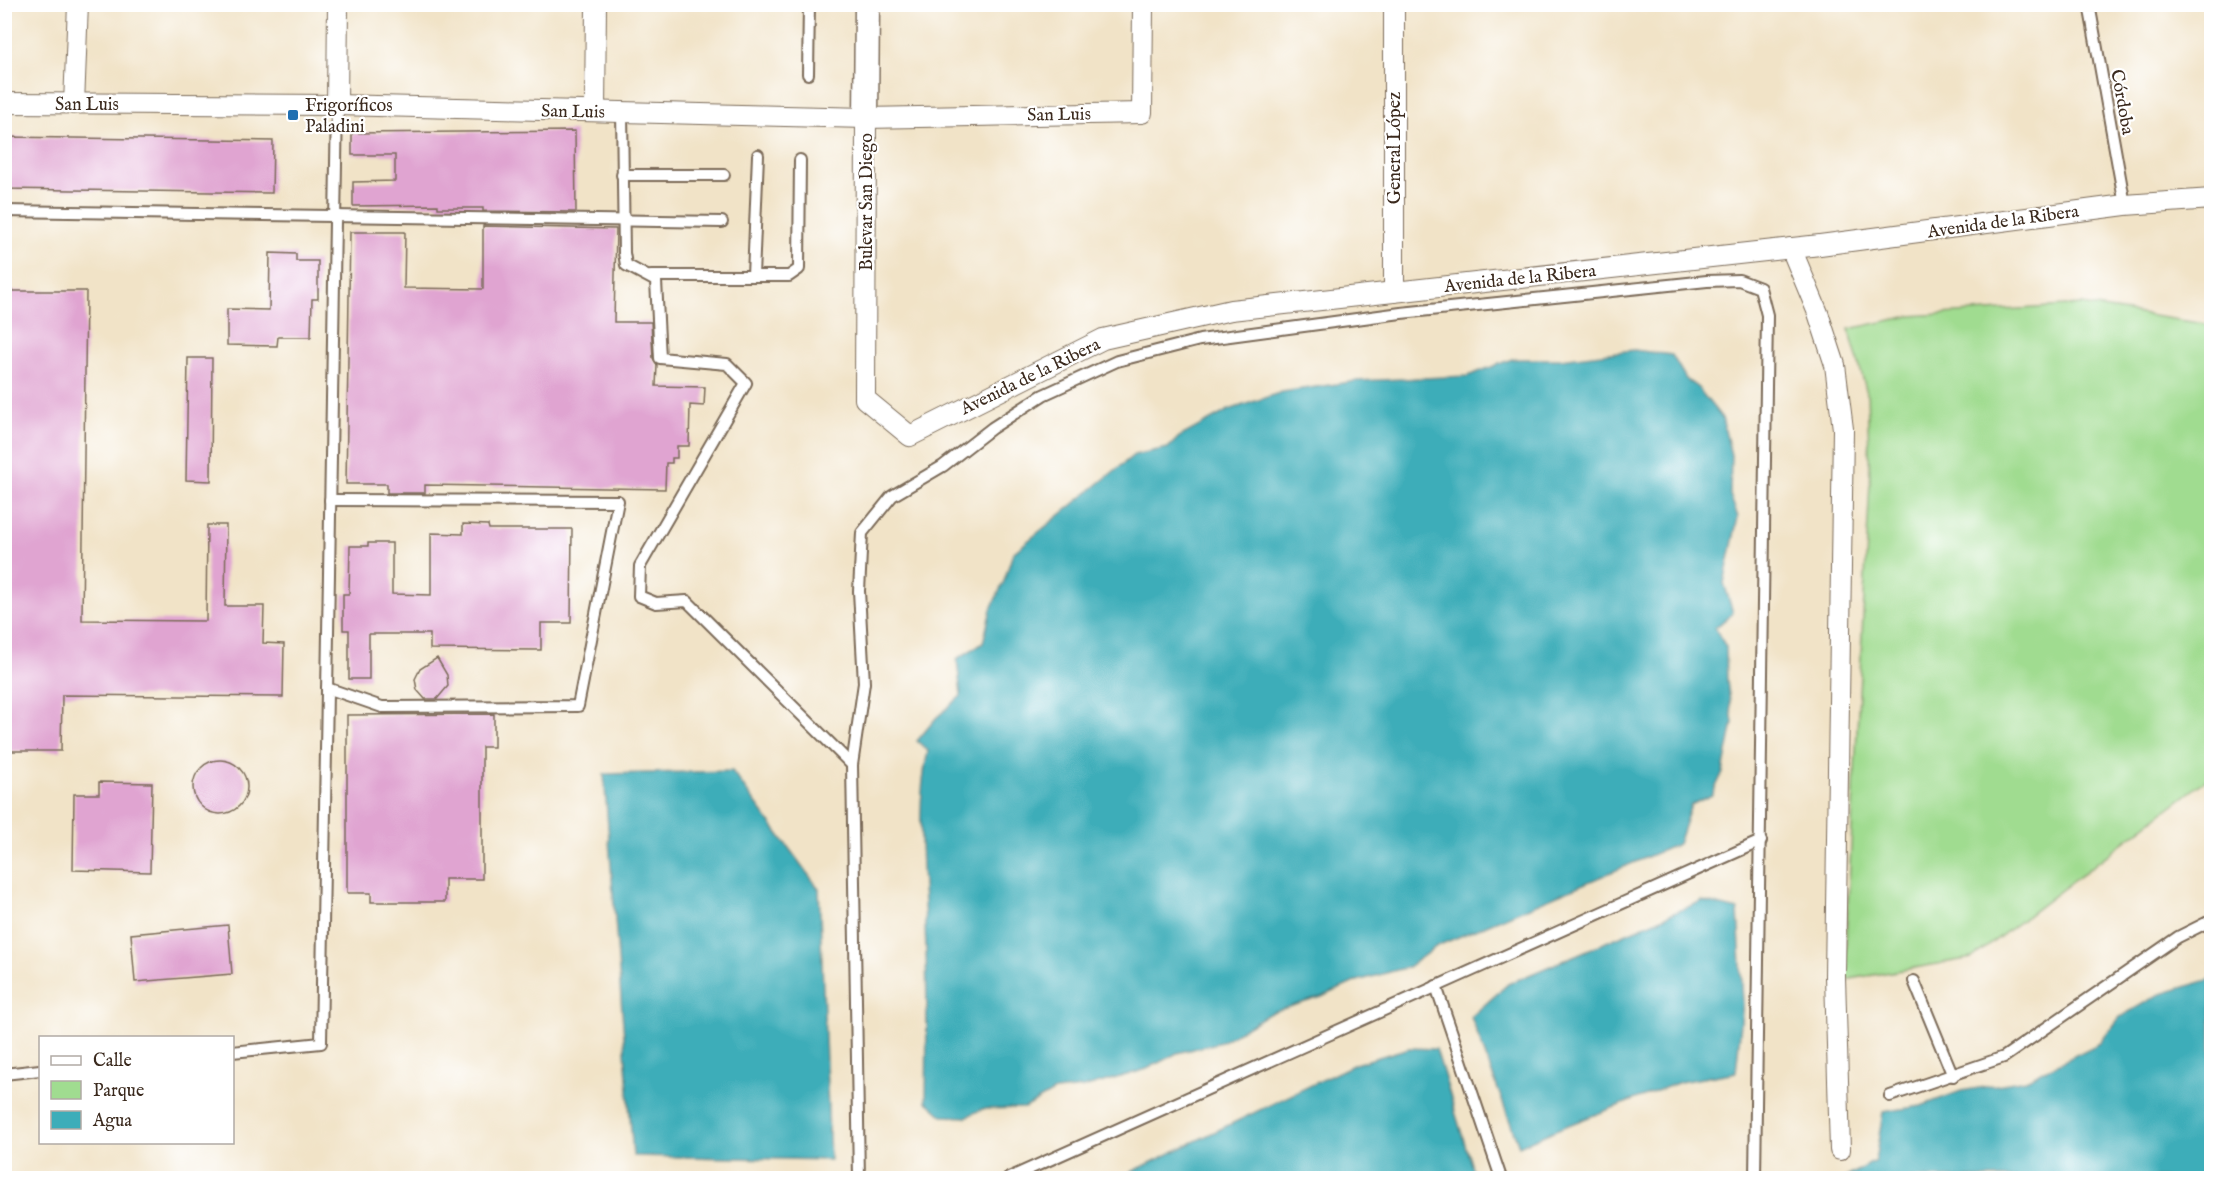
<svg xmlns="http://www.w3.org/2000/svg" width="2216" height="1183" font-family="'IM FELL English',serif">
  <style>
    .green { fill: #a0dc90; stroke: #6e8357; stroke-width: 1.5 }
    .water { fill: #3dadb9; stroke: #3c6c6c; stroke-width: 1.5 }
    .building { fill: #e0a4d1 }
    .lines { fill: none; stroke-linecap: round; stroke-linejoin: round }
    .service-casing { stroke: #7b6b59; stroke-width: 14 }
    .minor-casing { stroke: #7b6b59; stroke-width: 22 }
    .tertiary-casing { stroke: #7b6b59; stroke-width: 27 }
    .service { stroke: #fff; stroke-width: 10 }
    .minor { stroke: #fff; stroke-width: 20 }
    .tertiary { stroke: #fff; stroke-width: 24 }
    .poi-dot { fill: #1f6fb2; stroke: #fff; stroke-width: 2 }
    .labels { text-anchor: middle; stroke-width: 4.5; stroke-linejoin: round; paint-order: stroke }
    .street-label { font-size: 18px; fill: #3b2a1e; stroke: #fff }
    .poi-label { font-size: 18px; fill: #3b2a1e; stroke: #fff; text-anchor: start }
  </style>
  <rect width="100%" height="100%" fill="#fff"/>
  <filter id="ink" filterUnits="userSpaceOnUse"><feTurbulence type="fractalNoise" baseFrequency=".0167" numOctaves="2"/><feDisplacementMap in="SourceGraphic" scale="12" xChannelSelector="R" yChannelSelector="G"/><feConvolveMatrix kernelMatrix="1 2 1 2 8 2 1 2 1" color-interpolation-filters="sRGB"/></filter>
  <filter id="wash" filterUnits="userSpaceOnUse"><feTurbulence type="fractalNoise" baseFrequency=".008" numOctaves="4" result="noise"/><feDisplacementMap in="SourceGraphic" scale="24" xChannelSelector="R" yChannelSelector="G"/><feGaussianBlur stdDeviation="1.35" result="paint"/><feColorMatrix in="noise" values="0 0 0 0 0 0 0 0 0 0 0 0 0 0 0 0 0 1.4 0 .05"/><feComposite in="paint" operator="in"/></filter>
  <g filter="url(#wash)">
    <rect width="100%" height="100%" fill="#f1e3c7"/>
    <polygon class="green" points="2082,305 2211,325 2211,776 1972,958 1844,980 1870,482 1867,393 1849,329 1910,316"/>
    <g class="water">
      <path d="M1634,350L1672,355L1686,379L1698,388L1722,418L1731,455L1730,495L1738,517L1724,583L1733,613L1715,628L1726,647L1727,681L1733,723L1723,772L1712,795L1691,805L1678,844L1437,946L1408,967L1357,981L1322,997L1272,1012L1221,1042L1177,1053L1147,1069L1083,1088L1055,1091L1025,1108L982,1109L966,1117L943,1116L926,1101C927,1043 928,985 925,926C923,869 915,807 928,751L917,741L936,718L961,696L957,659L983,643L991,609L1004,581L1013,553L1134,455L1168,448L1179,437L1229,410L1282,392L1357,381L1468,376L1512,359H1560Z"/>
      <polygon points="732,771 819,889 830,1160 633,1156 604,774"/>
      <polygon points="1702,901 1738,910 1743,1003 1736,1072 1680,1082 1558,1129 1519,1146 1471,1017 1508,984"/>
      <polygon points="2211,979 2211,1178 1845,1178 1875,1161 1883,1112 1921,1106 1961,1091 2026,1080 2100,1043 2120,1017 2158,995"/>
      <polygon points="1409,1048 1436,1049 1474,1174 1456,1178 1119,1178 1355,1064"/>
    </g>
    <g id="blocks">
      <g class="building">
        <polygon points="575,131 576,212 483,211 483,208 438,208 438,205 353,206 353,182 395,181 395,155 352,155 352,133"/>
        <polygon points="4,137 273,141 272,193 4,189"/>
        <polygon points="483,226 616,229 614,322 651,322 653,358 657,365 656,386 705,387 704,406 690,405 689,446 677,446 677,458 672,458 672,463 666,463 665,489 425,485 425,493 387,493 387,484 346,484 350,232 405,232 404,288 483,289"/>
        <polygon points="270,253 296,254 296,261 318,261 318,299 312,299 311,337 278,337 277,346 227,345 227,309 269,310"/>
        <polygon points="4,291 86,291 82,620 206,621 207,525 226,525 225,606 264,606 263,643 284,644 283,697 62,695 61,751 4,751"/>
        <polygon points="188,358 212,358 211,481 186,480"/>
        <polygon points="463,524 488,525 489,529 572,529 571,623 541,623 541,650 430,649 430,634 369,634 369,679 349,679 349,630 343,630 343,594 349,594 350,546 368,546 368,543 392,543 392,594 431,595 431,533 463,534"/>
        <polygon points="437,658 447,675 448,686 437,699 425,699 417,690 415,679 420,669"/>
        <polygon points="494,714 494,747 482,747 482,879 445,879 445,902 371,902 371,893 347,893 347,715"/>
        <circle cx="220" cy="787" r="27"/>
        <polygon points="99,782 152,783 150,872 73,870 74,794 99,794"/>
        <polygon points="228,925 232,974 135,982 131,934"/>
      </g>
    </g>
  </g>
  <g filter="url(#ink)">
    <use href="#blocks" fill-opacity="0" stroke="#7b6b59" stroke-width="1.5"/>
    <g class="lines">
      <defs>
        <g id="service">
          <polyline points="2089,4 2125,205"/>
          <polyline points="808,74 809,4"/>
          <polyline points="622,112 624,253 626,265 656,281 660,358 727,364 746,383 640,566 639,596 656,603 687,601 852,765"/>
          <polyline points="622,175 724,175"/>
          <polyline points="4,211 722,222"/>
          <polyline points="651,276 789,276 799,269 800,160"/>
          <polyline points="753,276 758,155"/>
          <polyline points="327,688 382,707 578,706 618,501 330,500"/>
          <polyline points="1914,981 1953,1076"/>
          <polyline points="1436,986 1501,1178"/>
          <polyline points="232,1052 321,1043 337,105"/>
          <polyline points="4,1074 40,1070"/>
          <polyline points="1890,1096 2004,1057 2178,937 2212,920"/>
          <polyline points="859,1178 852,765 864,683 859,591 862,533 892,496 943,466 992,428 1043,395 1117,361 1200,340 1401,313 1707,281 1739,280 1760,288 1767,315 1755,1178"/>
          <polyline points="1009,1178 1761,841"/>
        </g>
        <g id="minor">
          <polyline points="1394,4 1394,292"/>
          <polyline points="4,103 337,105 866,118 1142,113 1143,4"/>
          <polyline points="74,104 78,4"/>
          <polyline points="337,105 338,4"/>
          <polyline points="595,111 596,4"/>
          <polyline points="866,118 865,399 910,436 1103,339 1231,310 1820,245 2125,205 2212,199"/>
          <polyline points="1791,248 1818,313 1835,365 1843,429 1835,976 1840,1150"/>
        </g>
        <polyline id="tertiary" points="866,118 867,4"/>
      </defs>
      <use href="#service" class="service-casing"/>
      <use href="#minor" class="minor-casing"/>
      <use href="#tertiary" class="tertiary-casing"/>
      <use href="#service" class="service"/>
      <use href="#minor" class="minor"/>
      <use href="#tertiary" class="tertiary"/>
    </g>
  </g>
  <rect class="poi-dot" x="287" y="109" width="12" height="12" rx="3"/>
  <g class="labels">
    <g class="street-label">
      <text transform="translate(2123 102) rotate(80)" y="6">Córdoba</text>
      <text x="87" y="110">San Luis</text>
      <text transform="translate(573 111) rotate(1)" y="6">San Luis</text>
      <text transform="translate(1059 114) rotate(-1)" y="6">San Luis</text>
      <text transform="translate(1394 148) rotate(-90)" y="6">General López</text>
      <text transform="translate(866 202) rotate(-90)" y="6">Bulevar San Diego</text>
      <text transform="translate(2003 221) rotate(-8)" y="6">Avenida de la Ribera</text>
      <text transform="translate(1520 278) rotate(-6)" y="6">Avenida de la Ribera</text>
      <text transform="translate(1030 376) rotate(-26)" y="6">Avenida de la Ribera</text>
    </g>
    <g class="poi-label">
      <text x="305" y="111">Frigoríficos<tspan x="305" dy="21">Paladini</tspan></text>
    </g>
  </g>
  <rect width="2216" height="1183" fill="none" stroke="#fff" stroke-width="24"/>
  <rect x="39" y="1036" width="195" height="108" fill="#ffffff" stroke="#b1aaa5" stroke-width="1.5"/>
  <rect x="51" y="1056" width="30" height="9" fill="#ffffff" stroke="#b1aaa5" stroke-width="1.5"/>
  <text x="93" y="1066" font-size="18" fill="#3b2a1e">Calle</text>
  <rect x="51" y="1081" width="30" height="18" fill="#a0dc90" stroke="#b1aaa5" stroke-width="1.5"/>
  <text x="93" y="1096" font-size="18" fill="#3b2a1e">Parque</text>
  <rect x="51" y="1111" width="30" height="18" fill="#3dadb9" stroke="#b1aaa5" stroke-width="1.5"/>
  <text x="93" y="1126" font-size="18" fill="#3b2a1e">Agua</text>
</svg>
